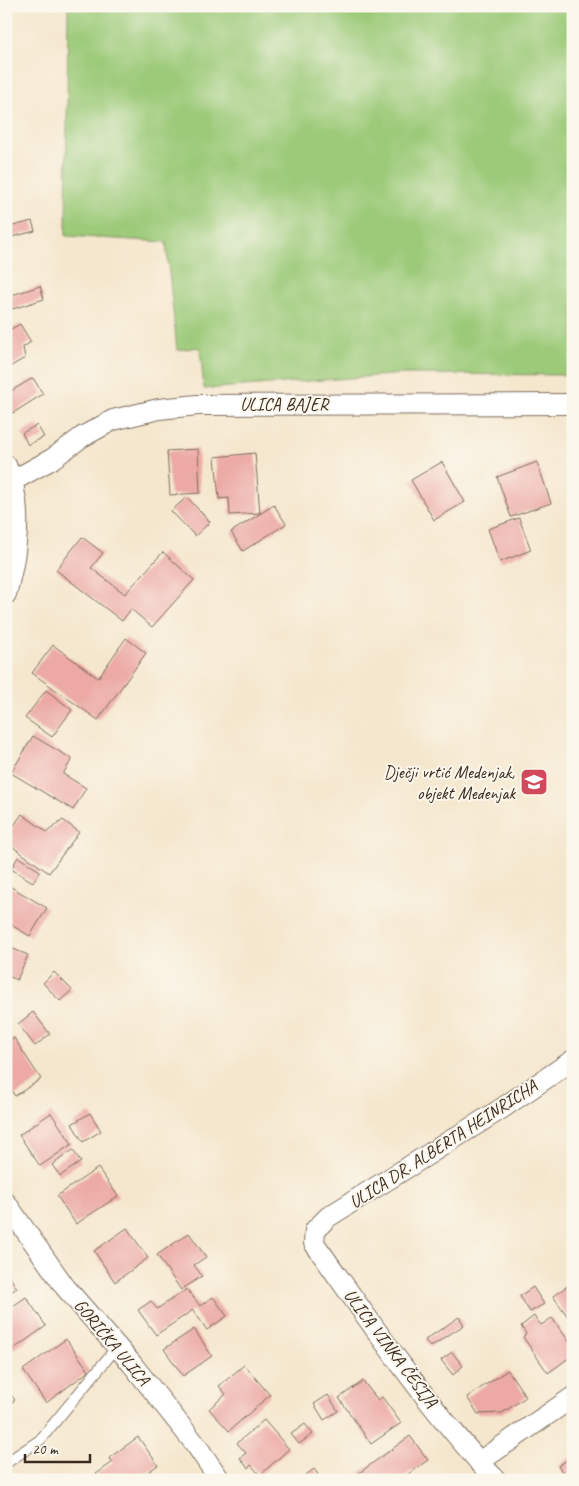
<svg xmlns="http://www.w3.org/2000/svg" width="579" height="1486" font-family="Caveat,sans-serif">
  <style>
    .green { fill: #9cca79; stroke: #6c7a4c }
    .building { fill: #eca9a5 }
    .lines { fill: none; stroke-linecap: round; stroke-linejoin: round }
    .service-casing { stroke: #7c6c5c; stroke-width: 12 }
    .minor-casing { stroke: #7c6c5c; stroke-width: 22 }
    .service { stroke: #fff; stroke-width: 10 }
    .minor { stroke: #fff; stroke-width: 20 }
    .labels { text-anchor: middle; stroke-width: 4; stroke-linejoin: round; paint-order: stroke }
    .street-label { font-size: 18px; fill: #3b2a1e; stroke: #fbf7ec }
    .poi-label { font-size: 18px; fill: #3b2a1e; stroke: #fbf7ec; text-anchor: end }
  </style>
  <rect width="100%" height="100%" fill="#fbf7ec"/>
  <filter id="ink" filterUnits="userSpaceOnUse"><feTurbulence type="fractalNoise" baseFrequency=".02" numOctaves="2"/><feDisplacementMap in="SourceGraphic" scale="10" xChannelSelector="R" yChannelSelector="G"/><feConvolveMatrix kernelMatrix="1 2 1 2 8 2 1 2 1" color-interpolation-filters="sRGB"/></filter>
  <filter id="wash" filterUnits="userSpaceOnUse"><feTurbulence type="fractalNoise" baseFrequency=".0096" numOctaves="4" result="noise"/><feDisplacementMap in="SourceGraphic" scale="20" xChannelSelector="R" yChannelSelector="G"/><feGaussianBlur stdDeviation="1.12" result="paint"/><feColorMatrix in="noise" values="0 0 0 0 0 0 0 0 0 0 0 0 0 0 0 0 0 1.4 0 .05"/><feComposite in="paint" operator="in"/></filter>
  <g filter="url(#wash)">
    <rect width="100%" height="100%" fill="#f5e7ce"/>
    <polygon class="green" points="68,6 573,6 573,375 403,374 204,389 200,347 177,350 166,242 66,236"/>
    <g id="blocks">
      <g class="building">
        <polygon points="32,221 35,231 8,238 6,228"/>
        <polygon points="6,279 12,295 40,286 44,299 6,311"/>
        <polygon points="6,320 11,329 20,324 31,342 23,347 25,358 6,369"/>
        <polygon points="33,378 43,394 13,413 6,402 6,394"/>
        <polygon points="37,425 44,437 28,445 22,433"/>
        <polygon points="198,449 200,493 170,495 167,451"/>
        <polygon points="255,453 260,513 230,515 229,498 219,499 215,457"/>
        <polygon points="442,462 465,502 434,520 411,480"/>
        <polygon points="537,462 551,503 511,517 497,477"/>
        <polygon points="187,497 210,522 195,536 171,511"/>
        <polygon points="274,505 286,524 243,551 231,532"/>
        <polygon points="519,518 531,550 500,562 488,529"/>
        <polygon points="82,537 103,553 91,568 125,594 163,552 194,580 152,627 131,609 122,621 56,570"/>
        <polygon points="126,638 146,653 98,720 32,673 53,645 98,678"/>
        <polygon points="46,690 72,710 52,737 25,718"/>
        <polygon points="33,736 72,759 63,774 86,788 73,810 11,773"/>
        <polygon points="22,814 47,832 63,820 79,832 49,873 6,842 6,837"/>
        <polygon points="18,857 40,871 33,882 11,869"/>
        <polygon points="6,884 47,908 30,936 6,922"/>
        <polygon points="6,946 28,955 17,980 6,975"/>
        <polygon points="54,972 72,990 60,1001 43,983"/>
        <polygon points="33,1012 50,1034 35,1046 18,1024"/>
        <polygon points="14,1038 41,1079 15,1096 8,1086 6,1087 6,1043"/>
        <polygon points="51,1113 72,1144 40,1166 19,1135"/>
        <polygon points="90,1113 101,1131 83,1142 72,1124"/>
        <polygon points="73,1150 81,1162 60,1176 52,1165"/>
        <polygon points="98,1168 118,1196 76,1224 57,1196"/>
        <polygon points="127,1228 148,1258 115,1282 94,1251"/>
        <polygon points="189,1233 206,1257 194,1265 202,1276 181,1290 157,1255"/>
        <polygon points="6,1272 17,1288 6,1295"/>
        <polygon points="573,1282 573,1324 553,1296"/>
        <polygon points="533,1287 544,1304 530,1312 520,1296"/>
        <polygon points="187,1289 200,1306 213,1297 227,1316 207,1330 193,1310 156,1335 138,1310 151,1301 157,1309"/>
        <polygon points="26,1297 46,1326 8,1353 6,1350 6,1311"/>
        <polygon points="534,1316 541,1325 552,1318 573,1347 573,1355 548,1373 523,1337 526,1334 521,1326"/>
        <polygon points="459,1317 464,1325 430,1347 425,1340"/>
        <polygon points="194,1329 212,1356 183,1376 164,1349"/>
        <polygon points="66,1339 89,1371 46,1403 23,1370"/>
        <polygon points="452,1352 463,1366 453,1375 441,1360"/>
        <polygon points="244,1365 270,1395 229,1431 209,1409 226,1394 219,1386"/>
        <polygon points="508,1370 526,1397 502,1413 478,1414 467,1397"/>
        <polygon points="363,1381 378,1400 382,1397 401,1423 371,1444 339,1398"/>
        <polygon points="6,1389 15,1400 6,1407"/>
        <polygon points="328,1395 338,1411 324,1420 314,1404"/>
        <polygon points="264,1420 289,1449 260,1475 251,1465 248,1468 240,1458 246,1453 237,1443"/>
        <polygon points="305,1424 313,1434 299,1444 291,1434"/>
        <polygon points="410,1436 428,1460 404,1477 406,1480 364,1480 359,1473"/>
        <polygon points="138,1437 158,1465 137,1480 100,1480 96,1474 113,1462 109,1458"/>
        <polygon points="573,1456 573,1480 568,1480 558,1466"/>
        <polygon points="314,1469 322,1480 299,1480"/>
      </g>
    </g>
  </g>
  <g filter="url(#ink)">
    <use href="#blocks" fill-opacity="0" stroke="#7c6c5c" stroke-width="1"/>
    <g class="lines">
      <defs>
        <polyline id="service" points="6,1463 40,1440 117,1347"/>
        <g id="minor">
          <path d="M6,465C24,503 17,554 6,594"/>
          <polyline points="14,480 52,459 82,437 113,420 159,409 198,405 573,404"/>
          <polyline points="6,1203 65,1287 132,1364 196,1445 220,1480"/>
          <polyline points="479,1462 573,1397"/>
          <path d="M496,1480C428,1408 372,1324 314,1243L315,1230L328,1217L501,1109L573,1060"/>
        </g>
      </defs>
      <use href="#service" class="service-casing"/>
      <use href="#minor" class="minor-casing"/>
      <use href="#service" class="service"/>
      <use href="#minor" class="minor"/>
    </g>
  </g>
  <defs>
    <symbol id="school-square" viewBox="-11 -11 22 22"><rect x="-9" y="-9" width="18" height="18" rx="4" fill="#d1495b" stroke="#fbf7ec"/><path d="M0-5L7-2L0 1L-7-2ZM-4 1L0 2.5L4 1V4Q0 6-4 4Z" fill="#fff"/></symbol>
  </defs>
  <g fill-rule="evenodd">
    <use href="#school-square" x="518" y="766" width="32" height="32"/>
  </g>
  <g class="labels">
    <g class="street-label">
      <text x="284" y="410">ULICA BAJER</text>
      <text transform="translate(443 1144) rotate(-33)" y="6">ULICA DR. ALBERTA HEINRICHA</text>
      <text transform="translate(112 1342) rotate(50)" y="6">GORIČKA ULICA</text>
      <text transform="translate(391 1348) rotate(53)" y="6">ULICA VINKA ČESIJA</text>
    </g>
    <g class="poi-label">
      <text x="515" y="778">Dječji vrtić Medenjak,<tspan x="515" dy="21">objekt Medenjak</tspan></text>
    </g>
  </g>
  <rect width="579" height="1486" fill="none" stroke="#fbf7ec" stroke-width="25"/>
  <path d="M25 1454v8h65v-8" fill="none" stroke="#3b2a1e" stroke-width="2.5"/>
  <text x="32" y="1454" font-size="15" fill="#3b2a1e" stroke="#fbf7ec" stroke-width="4" paint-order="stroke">20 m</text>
</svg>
